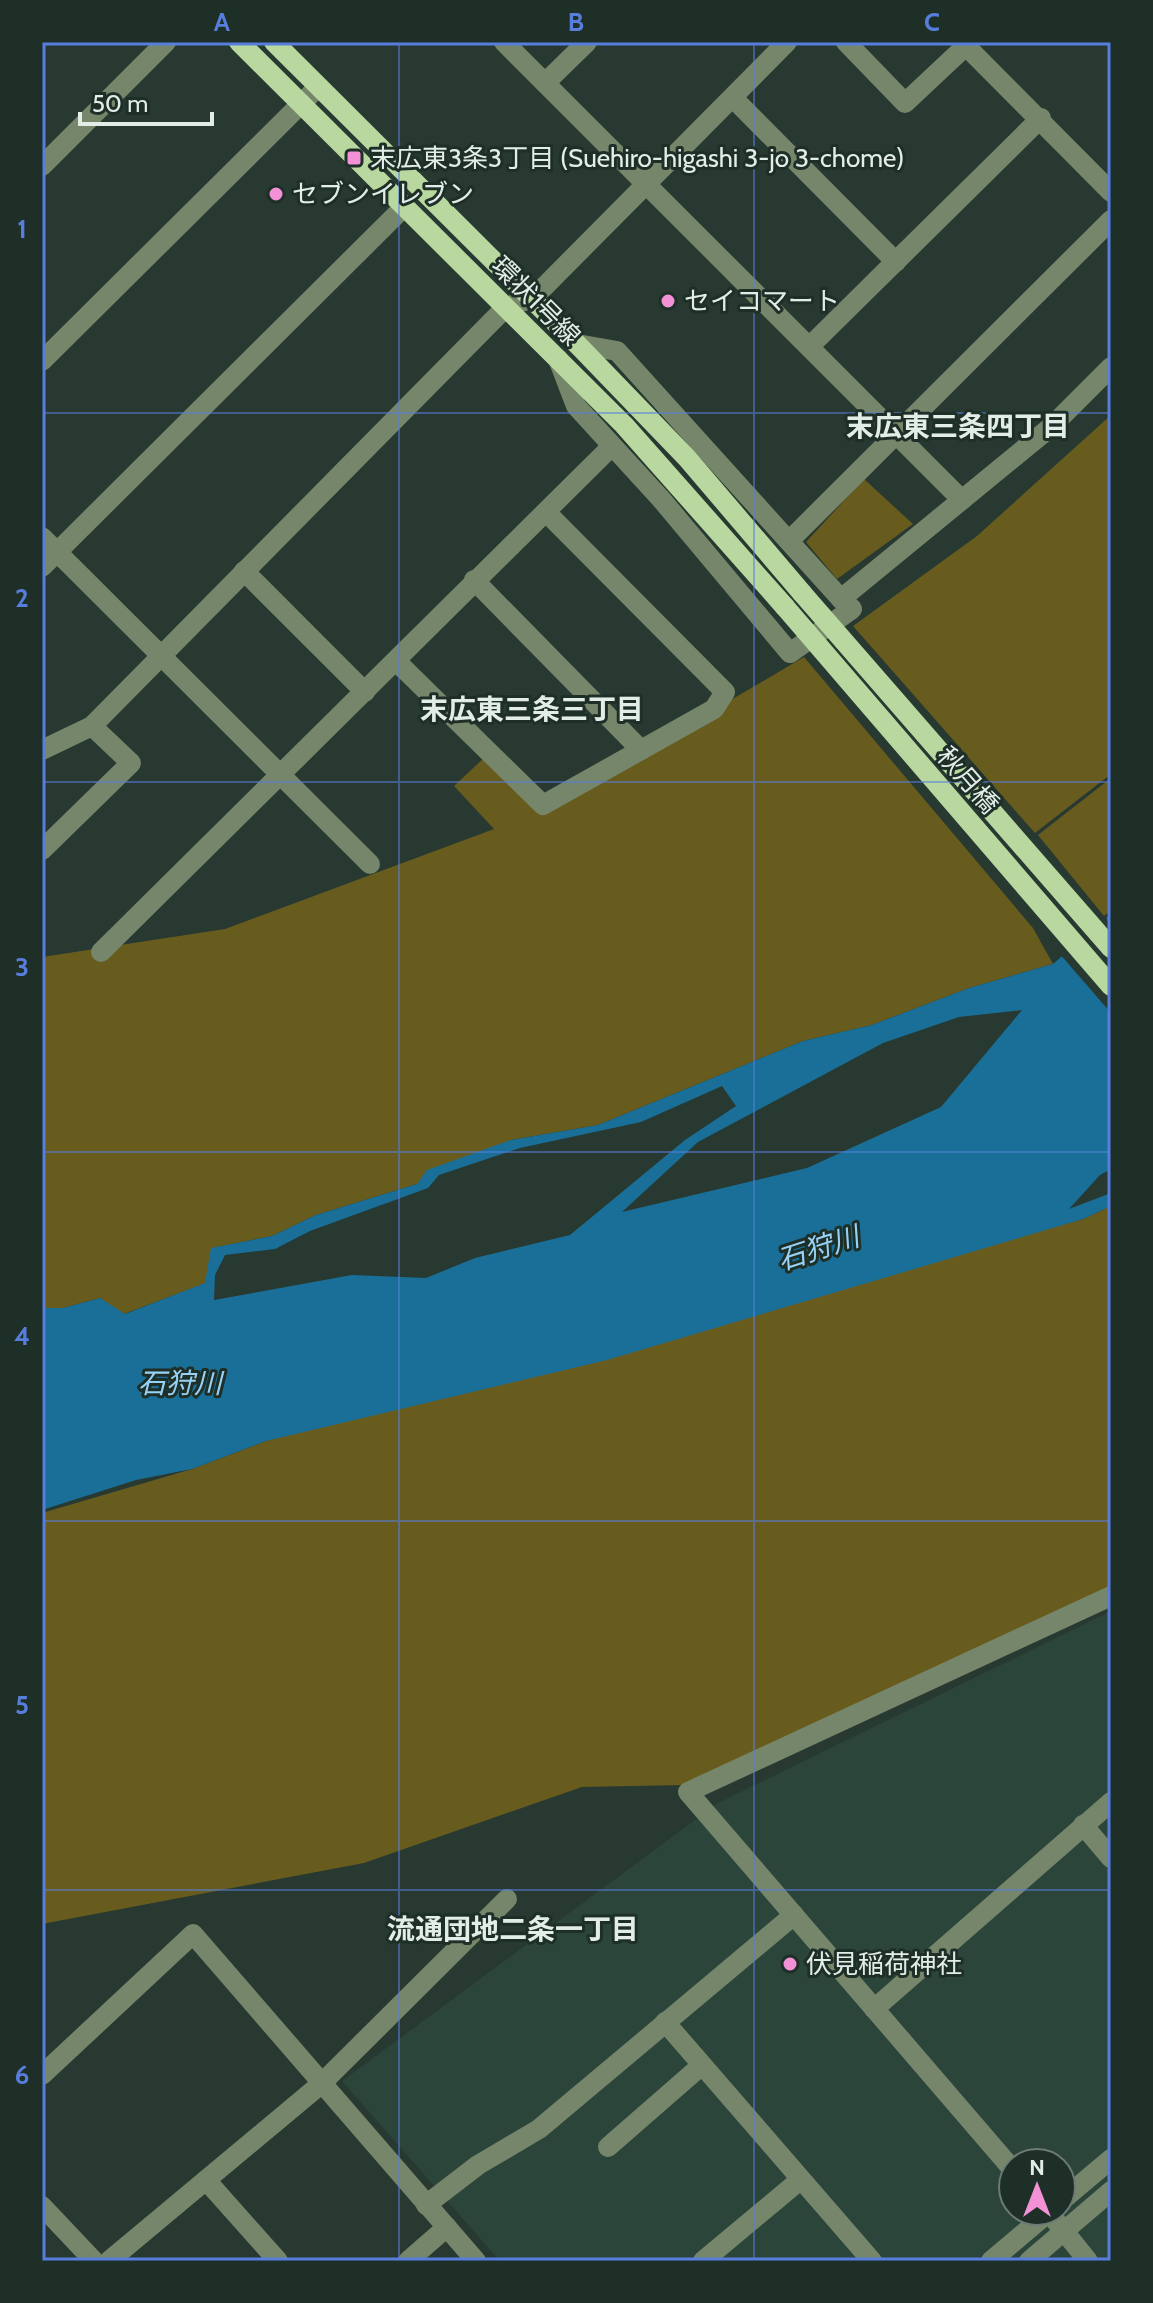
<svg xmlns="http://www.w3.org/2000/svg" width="1153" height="2303" font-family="Cabin,'Noto Sans JP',sans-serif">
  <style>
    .built { fill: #2c453b; fill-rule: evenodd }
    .green { fill: #675b1e }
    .water { fill: #1a6f98; fill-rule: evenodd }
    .pier { fill: #273931 }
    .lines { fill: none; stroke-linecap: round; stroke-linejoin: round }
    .minor { stroke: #76866b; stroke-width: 20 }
    .major { stroke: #b8d89f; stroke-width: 20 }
    .major-bridge { stroke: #b8d89f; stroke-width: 20 }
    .grid { fill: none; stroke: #587edd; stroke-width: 2; stroke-opacity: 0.55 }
    .poi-dot { fill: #f391d6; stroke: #1e2f28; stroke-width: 3 }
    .labels { text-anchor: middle; stroke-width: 6; stroke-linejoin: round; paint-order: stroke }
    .poi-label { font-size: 26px; fill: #e3ede8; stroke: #1e2f28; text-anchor: start }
    .street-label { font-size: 26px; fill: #e3ede8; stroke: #1e2f28 }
    .neighbourhood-label { font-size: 28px; font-weight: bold; fill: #e3ede8; stroke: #1e2f28 }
    .water-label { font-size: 28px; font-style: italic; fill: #97d1f5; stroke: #1e2f28 }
    .neatline { fill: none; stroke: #587edd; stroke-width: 3 }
    .grid-label { font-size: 26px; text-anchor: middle; font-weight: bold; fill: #587edd }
  </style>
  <rect width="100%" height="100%" fill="#273931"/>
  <path class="built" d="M1111,1611V2261H500L342,2081L718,1803ZM1013,2163H1061V2211H1013Z"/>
  <g class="green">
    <polygon points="1111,415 1111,774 1035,833 853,626 977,536"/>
    <polygon points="864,479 913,524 837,579 806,542"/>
    <polygon points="804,657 1033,928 1053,964 969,988 872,1025 803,1041 598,1125 511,1140 417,1184 316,1215 272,1236 212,1248 206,1283 124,1314 100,1298 63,1308 42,1308 42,957 225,929 494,829 454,786 486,756 544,810"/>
    <polygon points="1111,778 1111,910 1104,916 1038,835"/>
    <polygon points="1111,1206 1111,1590 686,1785 582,1787 364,1863 42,1924 42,1513 192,1469 266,1441 1083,1219"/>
  </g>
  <path class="water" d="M1111,914V1169L1100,1175L1069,1209L1111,1193V1206L1083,1219L607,1360L266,1441L192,1469L136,1480L42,1510V1308H63L100,1298L125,1314L205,1283L211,1248L272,1236L316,1215L417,1184L427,1170L511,1140L598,1125L803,1041L872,1025L969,988L1053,964ZM1022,1010L941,1107L807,1168L622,1212L698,1142L883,1043L959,1017ZM722,1086L736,1106L685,1140L570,1235L475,1258L426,1278L352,1275L214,1300L215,1275L225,1255L275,1249L310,1231L428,1188L439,1175L520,1148L641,1122Z"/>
  <polygon class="pier" points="1103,915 1111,924 1111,1013 1059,953"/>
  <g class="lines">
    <g class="minor">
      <polyline points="504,42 962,500"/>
      <polyline points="846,42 905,103 970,42"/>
      <polyline points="962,42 1111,192"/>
      <polyline points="545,83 587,42"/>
      <polyline points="733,98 896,262"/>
      <polyline points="42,166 166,42"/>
      <polyline points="577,344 617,351 841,599 1052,426 1111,367"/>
      <polyline points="810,346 1041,118"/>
      <polyline points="558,359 576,406 661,499 790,653 852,609 841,599"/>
      <polyline points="42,361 318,87"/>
      <polyline points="42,537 370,864"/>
      <polyline points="790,540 1111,220"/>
      <polyline points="42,567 404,207"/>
      <polyline points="244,571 365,692"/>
      <polyline points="474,580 641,750"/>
      <polyline points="396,661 543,805 714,709 725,692 546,512"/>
      <polyline points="42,750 92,726 506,307 530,299 544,287 787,42"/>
      <polyline points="42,850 131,763 92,726"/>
      <polyline points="101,952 611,447"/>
      <polyline points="1083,1825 1111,1858"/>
      <polyline points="874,2009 1111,1802"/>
      <polyline points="665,2022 872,2261"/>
      <polyline points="42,2075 193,1934 476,2261"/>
      <polyline points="608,2147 702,2065"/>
      <polyline points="1013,2170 688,1792 1111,1596"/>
      <polyline points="206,2180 278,2261"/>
      <polyline points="1061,2201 1111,2159"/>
      <polyline points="426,2205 478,2165 539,2129 794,1915"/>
      <polyline points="42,2206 94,2261"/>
      <polyline points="1055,2220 1088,2261"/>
      <polyline points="109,2261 321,2084 507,1899"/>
      <polyline points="408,2261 447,2227"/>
      <polyline points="703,2261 800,2180"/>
      <polyline points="991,2261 1050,2211"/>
      <polyline points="1029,2261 1111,2191"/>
    </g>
    <g class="major">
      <polyline points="239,42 624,425 785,607"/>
      <polyline points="274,42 577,344 687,458 802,593"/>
    </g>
    <g class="major-bridge">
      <polyline points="802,593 1111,948"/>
      <polyline points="785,607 1111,986"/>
    </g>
  </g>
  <path class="grid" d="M399,42V2261M754,42V2261M42,413H1111M42,782H1111M42,1152H1111M42,1521H1111M42,1890H1111"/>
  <g class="poi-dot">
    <rect x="346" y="150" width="16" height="16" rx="4"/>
    <circle cx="276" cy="194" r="8"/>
    <circle cx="668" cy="301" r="8"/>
    <circle cx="790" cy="1964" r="8"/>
  </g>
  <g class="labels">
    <g class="poi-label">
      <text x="370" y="167">末広東3条3丁目 (Suehiro-higashi 3-jo 3-chome)</text>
      <text x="292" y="203">セブンイレブン</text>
      <text x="684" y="310">セイコマート</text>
      <text x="806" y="1973">伏見稲荷神社</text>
    </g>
    <g class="street-label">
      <text transform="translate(536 301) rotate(45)" y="9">環状1号線</text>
      <text transform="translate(968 780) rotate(49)" y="9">秋月橋</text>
    </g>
    <g class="neighbourhood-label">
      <text x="958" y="436">末広東三条四丁目</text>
      <text x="532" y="719">末広東三条三丁目</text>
      <text x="513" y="1939">流通団地二条一丁目</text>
    </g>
    <g class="water-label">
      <text transform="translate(818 1248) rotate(-18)" y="10">石狩川</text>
      <text x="180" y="1393">石狩川</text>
    </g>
  </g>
  <rect width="1153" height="2303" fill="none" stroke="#1e2f28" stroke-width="88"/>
  <g transform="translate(1037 2187)"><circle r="38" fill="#1e2f28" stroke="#6d7b75" stroke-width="2"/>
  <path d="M0-6L14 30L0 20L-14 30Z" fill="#f391d6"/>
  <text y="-12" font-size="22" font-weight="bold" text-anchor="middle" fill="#e3ede8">N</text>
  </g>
  <path d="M80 112v12h132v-12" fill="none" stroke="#e3ede8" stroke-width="4"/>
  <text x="92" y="112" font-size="24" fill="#e3ede8" stroke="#1e2f28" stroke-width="6" paint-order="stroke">50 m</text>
  <rect x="44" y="44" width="1065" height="2215" class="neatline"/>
  <g class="grid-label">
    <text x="222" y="31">A</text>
    <text x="576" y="31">B</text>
    <text x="932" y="31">C</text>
    <text x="22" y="238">1</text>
    <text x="22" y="607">2</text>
    <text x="22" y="976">3</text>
    <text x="22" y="1345">4</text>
    <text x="22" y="1714">5</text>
    <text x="22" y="2084">6</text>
  </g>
</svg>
